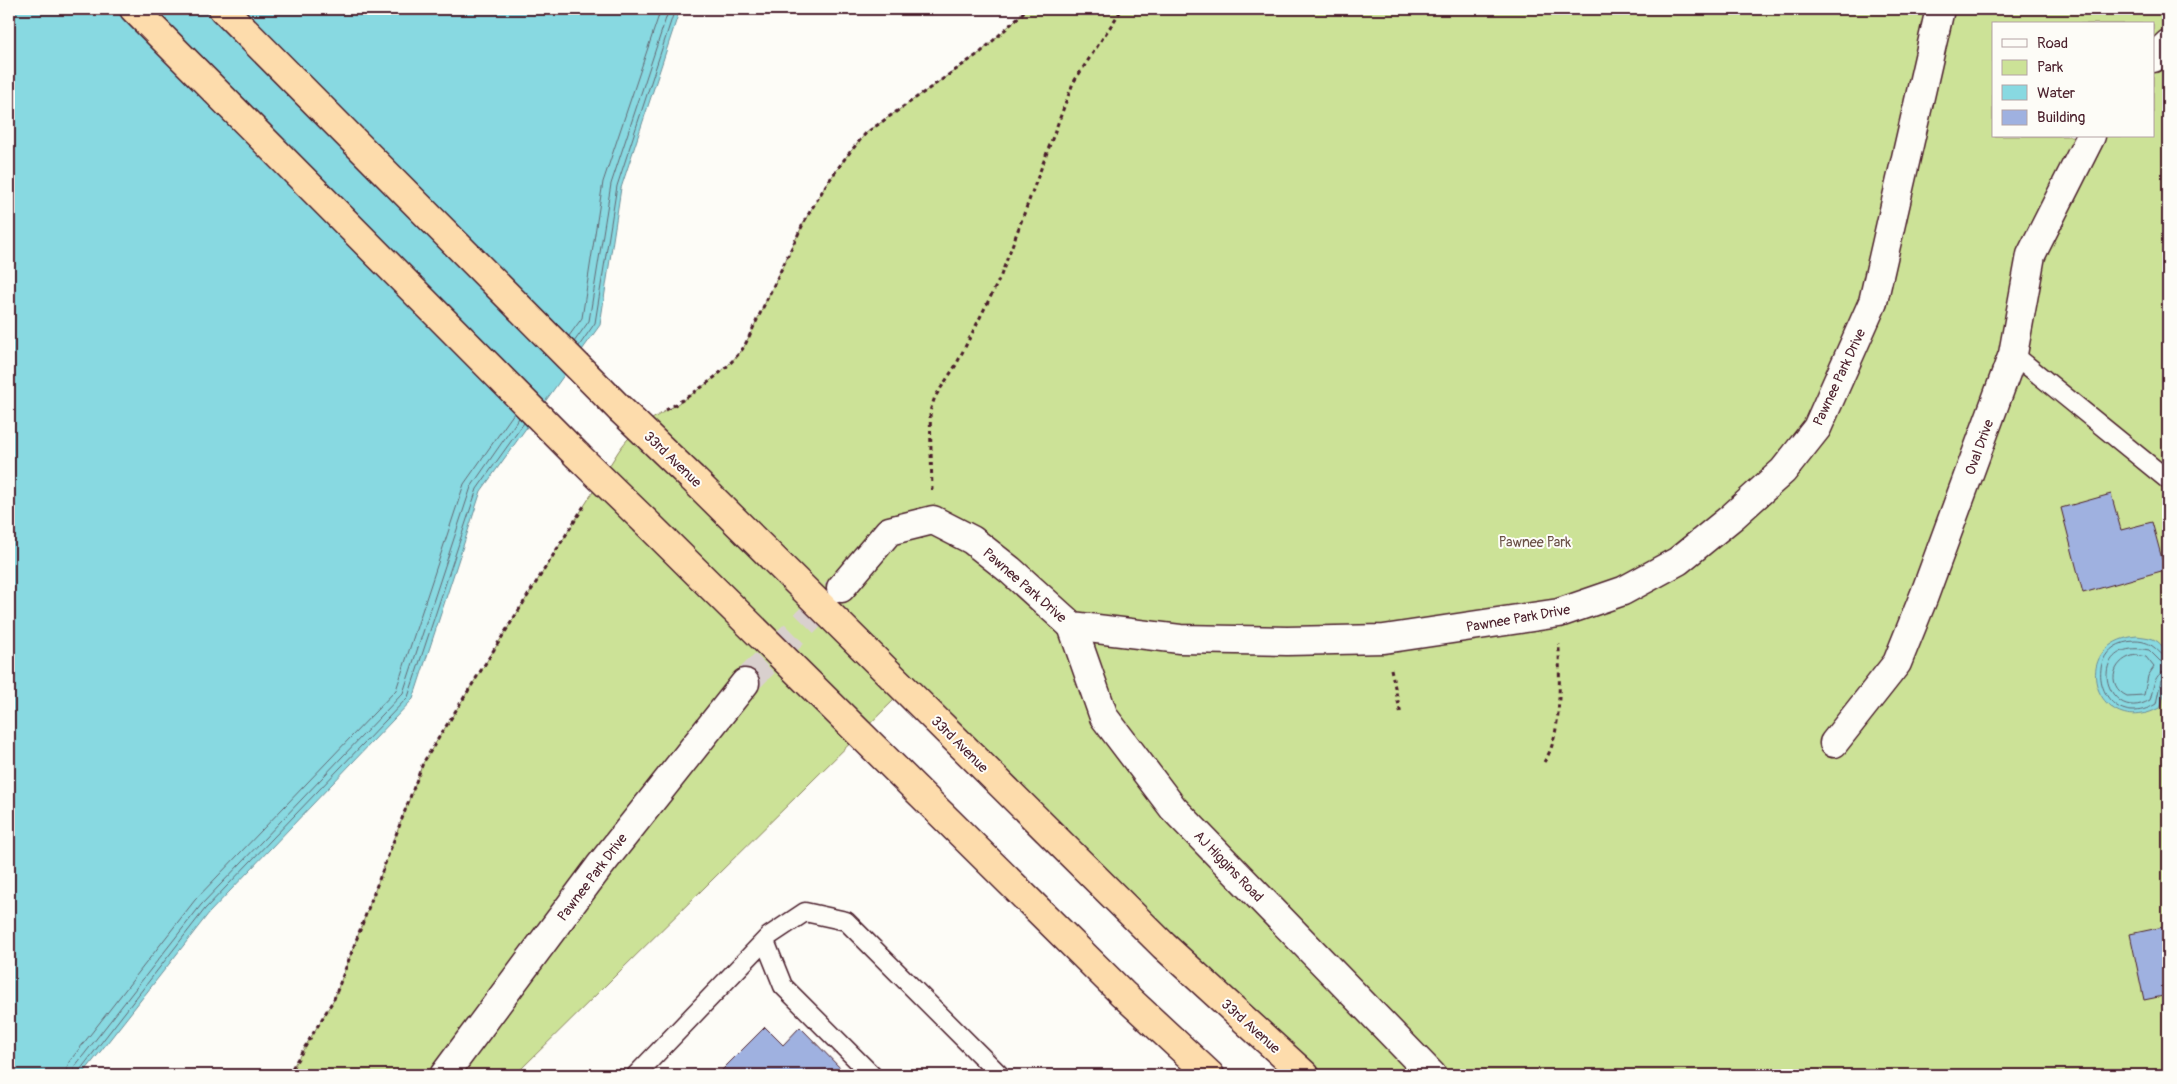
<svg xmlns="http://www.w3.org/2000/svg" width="2177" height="1084" font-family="Pangolin,sans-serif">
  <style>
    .green { fill: #cce297; stroke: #8b8061; fill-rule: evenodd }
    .water { fill: #88d9e1; stroke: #6f8f98 }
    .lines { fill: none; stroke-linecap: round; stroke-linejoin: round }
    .shore { stroke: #636974; stroke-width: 1 }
    .building { fill: #9fb1e0; stroke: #4a1f2b }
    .street-tunnel { stroke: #d9d0ce; stroke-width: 28; stroke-dasharray: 28 14; stroke-linecap: butt }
    .lane-casing { stroke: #4a1f2b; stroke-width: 21 }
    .street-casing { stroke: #4a1f2b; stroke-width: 31 }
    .highway-casing { stroke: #4a1f2b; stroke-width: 31 }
    .path { stroke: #4a1f2b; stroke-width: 3; stroke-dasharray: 4 4; stroke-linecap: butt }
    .lane { stroke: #fdfcf7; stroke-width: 18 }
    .street { stroke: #fdfcf7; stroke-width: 28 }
    .highway { stroke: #fddcac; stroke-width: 28 }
    .highway-bridge-casing { stroke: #4a1f2b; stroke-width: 31; stroke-linecap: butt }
    .highway-bridge { stroke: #fddcac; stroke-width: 28 }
    .labels { text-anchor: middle; stroke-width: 4; stroke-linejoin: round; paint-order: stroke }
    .street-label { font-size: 14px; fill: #4a1f2b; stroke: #fdfcf7 }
    .park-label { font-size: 14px; fill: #6a5046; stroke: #fdfcf7 }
  </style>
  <rect width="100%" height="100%" fill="#fdfcf7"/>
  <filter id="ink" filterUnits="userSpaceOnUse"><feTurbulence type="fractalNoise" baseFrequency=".02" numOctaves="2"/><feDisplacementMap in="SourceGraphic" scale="10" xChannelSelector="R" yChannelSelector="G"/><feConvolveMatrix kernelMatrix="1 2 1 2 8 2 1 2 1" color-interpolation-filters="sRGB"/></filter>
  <g filter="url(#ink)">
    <path class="green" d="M1027,9H2168V1075H1305L905,689L515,1075H288L334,999L423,763L618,452C634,428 650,420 674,406C700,389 725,372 744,347L805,220L826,185L846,157L866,133L981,52ZM1993,24H2153V136H1993Z"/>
    <g class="water">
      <polygon points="9,9 680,9 621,188 600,325 481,491 413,699 209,913 82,1075 9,1075"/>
      <path d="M2137,636C2142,637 2148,637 2153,639C2177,649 2165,687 2161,707C2097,743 2064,643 2137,636Z"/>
    </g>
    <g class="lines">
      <g class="shore">
        <polyline points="569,336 582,318 603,182 661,9"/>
        <polyline points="574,342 589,321 611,184 669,9"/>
        <polyline points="579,346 595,323 617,186 675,9"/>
        <path d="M2137,655L2146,657L2154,667L2148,676L2144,695L2127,696C2104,685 2114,657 2137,655Z"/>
        <path d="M2168,657C2158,656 2156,641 2135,641C2075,643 2101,737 2156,704L2161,680L2168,677"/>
        <path d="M2168,663L2160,661L2149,650C2082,637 2105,727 2150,700C2154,688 2153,672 2168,671"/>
        <polyline points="65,1075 69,1062 195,900 396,690 464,484 514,413"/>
        <polyline points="72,1075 75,1066 201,905 403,693 471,487 519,418"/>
        <polyline points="79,1075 80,1070 205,909 408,697 477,489 524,423"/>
      </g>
    </g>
    <g class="building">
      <polygon points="2111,494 2121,530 2152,522 2165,570 2083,593 2061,508"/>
      <polygon points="2168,926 2168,995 2144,1000 2130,934"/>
      <polygon points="765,1027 783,1045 800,1027 847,1075 717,1075"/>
    </g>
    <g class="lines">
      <polyline class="street-tunnel" points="745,683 838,590"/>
      <defs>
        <g id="lane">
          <polyline points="2013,354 2168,480"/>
          <polyline points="765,941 783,986 872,1075"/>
          <polyline points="636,1075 769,936 805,912 846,921 1000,1075"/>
        </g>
        <g id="street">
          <polyline points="2153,58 2168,44"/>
          <polyline points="841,588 889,531 933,520 972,540 1010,570 1072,626 1180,639 1287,641 1384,639 1559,613 1623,591 1678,561 1732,517 1783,471 1817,428 1873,302 1940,9"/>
          <polyline points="1072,626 1104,717 1173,808 1432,1075"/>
          <polyline points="1834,743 1897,663 1924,596 2013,354 2031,255 2091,136"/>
          <polyline points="444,1075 599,867 745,683"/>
        </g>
        <g id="highway">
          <polyline points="134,9 577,455"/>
          <polyline points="223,9 620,409"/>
          <polyline points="692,478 1164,946 1305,1075"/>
          <polyline points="646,522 1122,993 1210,1075"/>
        </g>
      </defs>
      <use href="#lane" class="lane-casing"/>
      <use href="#street" class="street-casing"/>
      <use href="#highway" class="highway-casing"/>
      <g class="path">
        <path d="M666,410C695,393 724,374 744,347L805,220L826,185L846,157L866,133L981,52L1027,9"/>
        <polyline points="932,490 930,411 935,397 956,365 1000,278 1073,83 1122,9"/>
        <polyline points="1391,669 1401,715"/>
        <path d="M1544,762C1563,735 1559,676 1559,644"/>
        <polyline points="288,1075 334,999 423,763 584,506"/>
      </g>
      <use href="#lane" class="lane"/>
      <use href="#street" class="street"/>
      <use href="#highway" class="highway"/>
      <defs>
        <g id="highway-bridge">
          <polyline points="620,409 692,478"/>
          <polyline points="577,455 646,522"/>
        </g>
      </defs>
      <use href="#highway-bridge" class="highway-bridge-casing"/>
      <use href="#highway-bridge" class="highway-bridge"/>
    </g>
  </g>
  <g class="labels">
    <g class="street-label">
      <text transform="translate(1839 377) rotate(-65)" y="5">Pawnee Park Drive</text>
      <text transform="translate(1979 447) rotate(-70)" y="5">Oval Drive</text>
      <text transform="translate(673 459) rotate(44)" y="5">33rd Avenue</text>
      <text transform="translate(1025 585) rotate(41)" y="5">Pawnee Park Drive</text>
      <text transform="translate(1518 618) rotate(-10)" y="5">Pawnee Park Drive</text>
      <text transform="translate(960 744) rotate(45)" y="5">33rd Avenue</text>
      <text transform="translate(1229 866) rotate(46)" y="5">AJ Higgins Road</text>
      <text transform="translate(592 877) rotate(-53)" y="5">Pawnee Park Drive</text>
      <text transform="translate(1251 1026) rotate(42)" y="5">33rd Avenue</text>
    </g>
    <g class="park-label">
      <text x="1535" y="547">Pawnee Park</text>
    </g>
  </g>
  <rect width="2177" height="1084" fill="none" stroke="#fdfcf7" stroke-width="30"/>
  <rect x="15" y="15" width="2147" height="1054" fill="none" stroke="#4a1f2b" stroke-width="2" filter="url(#ink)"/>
  <rect x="1992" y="22" width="162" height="115" fill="#fdfcf7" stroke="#b5a4a5"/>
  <rect x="2002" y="39" width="25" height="8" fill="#fdfcf7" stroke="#b5a4a5"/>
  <text x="2037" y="48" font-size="15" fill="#4a1f2b">Road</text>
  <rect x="2002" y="60" width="25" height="15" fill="#cce297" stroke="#b5a4a5"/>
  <text x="2037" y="72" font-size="15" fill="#4a1f2b">Park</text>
  <rect x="2002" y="85" width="25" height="15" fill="#88d9e1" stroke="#b5a4a5"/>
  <text x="2037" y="98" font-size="15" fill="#4a1f2b">Water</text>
  <rect x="2002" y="110" width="25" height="15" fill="#9fb1e0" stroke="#b5a4a5"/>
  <text x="2037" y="122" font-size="15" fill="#4a1f2b">Building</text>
</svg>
